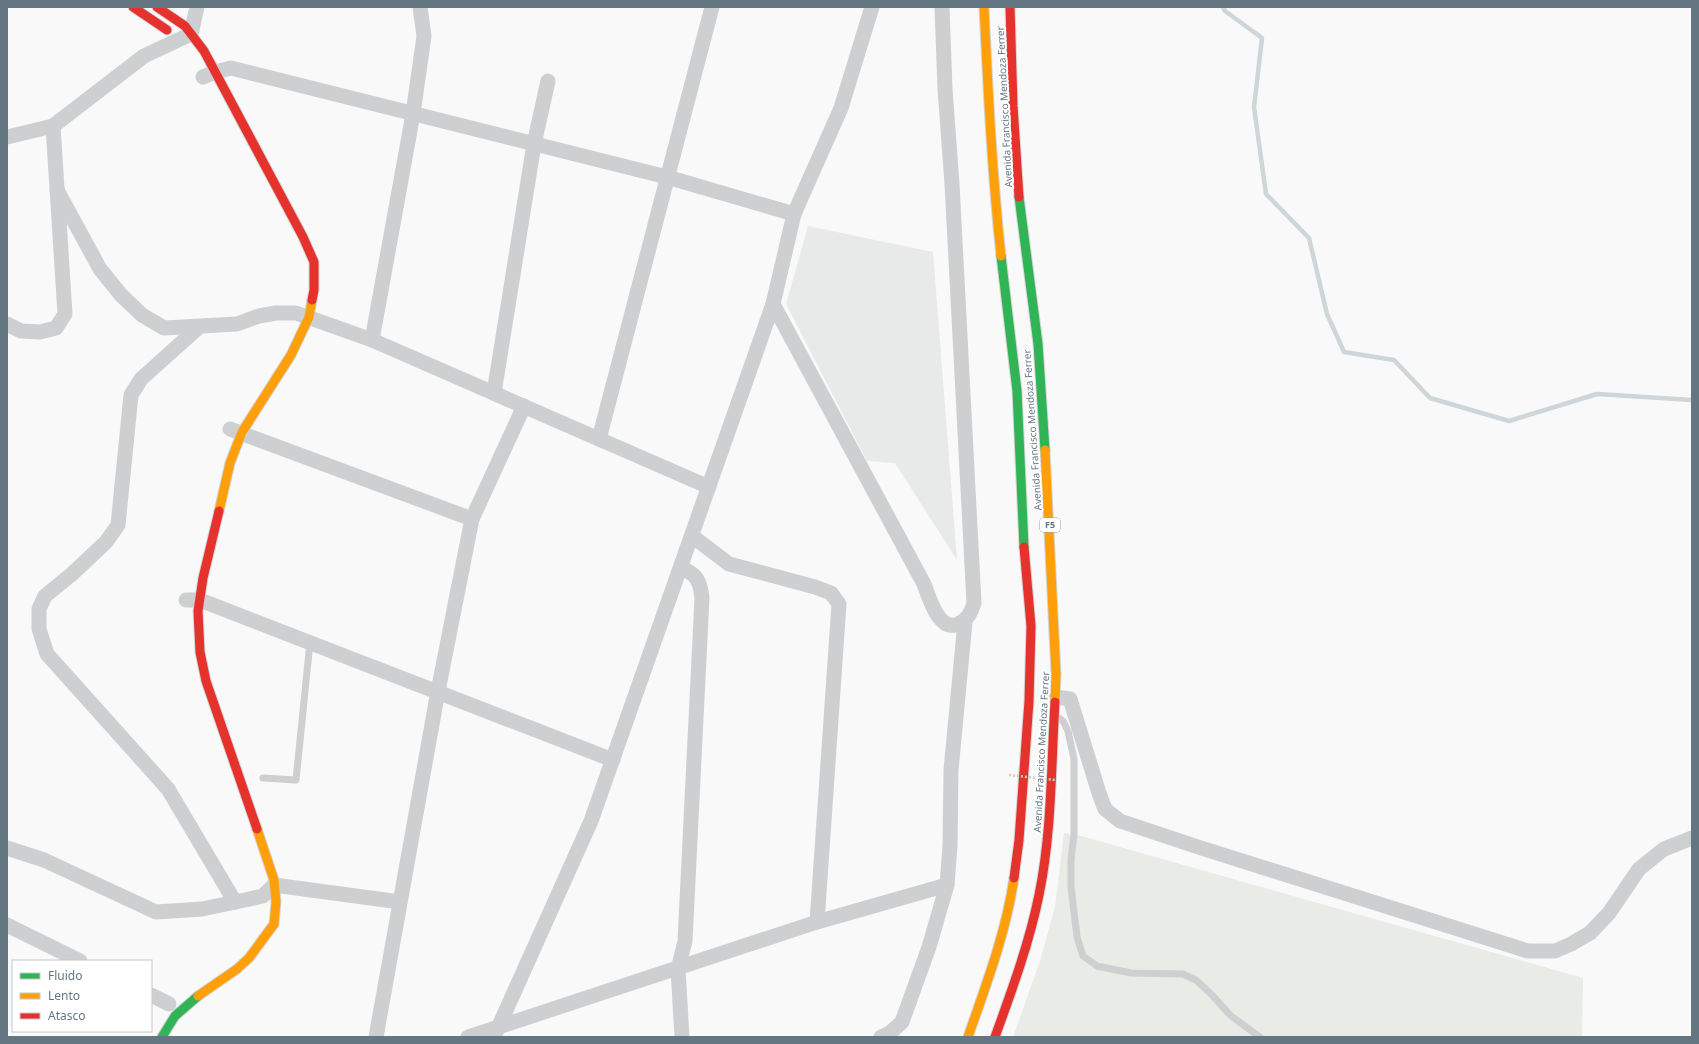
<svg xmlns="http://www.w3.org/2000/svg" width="1699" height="1044" font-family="'Noto Sans',sans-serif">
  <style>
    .built { fill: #e8e9e9 }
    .green { fill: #e8ebe6 }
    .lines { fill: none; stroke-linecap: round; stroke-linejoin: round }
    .stream { stroke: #ced6d9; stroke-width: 4.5 }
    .fast-casing { stroke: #d5d6d7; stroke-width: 11 }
    .slow-casing { stroke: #d5d6d7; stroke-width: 11 }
    .jam-casing { stroke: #d5d6d7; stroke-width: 11 }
    .lane { stroke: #cecfd0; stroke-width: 7 }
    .street { stroke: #cecfd0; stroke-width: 15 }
    .fast { stroke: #30b455; stroke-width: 9 }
    .slow { stroke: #ff9f0a; stroke-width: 9 }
    .jam { stroke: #e5322d; stroke-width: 9 }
    .path-bridge { stroke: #cbcccd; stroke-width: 2.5; stroke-dasharray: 2 2; stroke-linecap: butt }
    .labels { text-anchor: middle; stroke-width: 4; stroke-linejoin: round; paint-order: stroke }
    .shield { fill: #fff; stroke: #939fa8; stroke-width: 1 }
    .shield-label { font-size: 9px; font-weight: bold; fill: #657683 }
    .street-label { font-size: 10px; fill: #657683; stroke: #fff }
  </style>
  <rect width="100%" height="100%" fill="#f9f9f9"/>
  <polygon class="built" points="808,226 933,252 957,560 895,463 867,461 786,304"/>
  <polygon class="green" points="1064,833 1074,834 1583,978 1582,1037 1013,1037 1040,961 1055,907"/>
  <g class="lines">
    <polyline class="stream" points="1223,7 1225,11 1262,38 1254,107 1266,194 1309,238 1327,314 1344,352 1394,360 1430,398 1509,421 1597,394 1692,400"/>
    <defs>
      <g id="fast">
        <polyline points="1019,197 1038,344 1045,450"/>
        <polyline points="1001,256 1017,391 1024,547"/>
        <polyline points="162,1037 175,1016 198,996"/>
      </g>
      <g id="slow">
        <path d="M984,7C988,90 992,173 1001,256"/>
        <polyline points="1045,450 1056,674 1055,702"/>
        <polyline points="219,511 230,463 242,432 291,355 309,317 312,300"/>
        <polyline points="198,996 237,969 249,958 274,924 276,902 274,880 257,829"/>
        <path d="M968,1037C986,985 1006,933 1014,878"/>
      </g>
      <g id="jam">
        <polyline points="133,7 167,30"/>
        <polyline points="157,7 185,26 204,51 303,237 314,262 314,290 312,300"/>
        <polyline points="1010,7 1013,106 1019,197"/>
        <polyline points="219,511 203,578 198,611 200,652 206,681 257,829"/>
        <polyline points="1014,878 1019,840 1029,701 1031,626 1024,547"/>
        <path d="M995,1037C1012,990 1029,944 1039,895C1052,832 1051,766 1055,702"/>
      </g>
    </defs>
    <use href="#fast" class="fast-casing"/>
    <use href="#slow" class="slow-casing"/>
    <use href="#jam" class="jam-casing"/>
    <g class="lane">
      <polyline points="1059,718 1063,721 1068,731 1074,759 1074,834 1071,860 1071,887 1077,937 1083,956 1097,966 1131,973 1183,974 1196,980 1212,995 1231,1016 1260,1037"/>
      <polyline points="263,778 296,780 310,642"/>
    </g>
    <g class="street">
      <polyline points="203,77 215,72 231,68 667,177 794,214"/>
      <polyline points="7,137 53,126 144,56 191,34 197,7"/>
      <polyline points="57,190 100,269 121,295 142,315 164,328 237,324 259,316 276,313 296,313 372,340 709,487"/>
      <path d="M773,304L924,584C929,597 939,633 958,624C968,620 971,612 974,603L952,184L945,89L942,7"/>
      <polyline points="7,324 21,331 40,332 56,328 65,314 53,126"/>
      <polyline points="199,327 141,379 131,395 118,525 106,542 72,574 45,596 39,609 39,629 47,654 168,789 235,902"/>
      <polyline points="372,340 413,114 424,36 420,7"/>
      <polyline points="494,393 534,144 548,81"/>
      <polyline points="230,429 472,519"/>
      <polyline points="599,439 712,7"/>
      <path d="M681,568C697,574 700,581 702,598L685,941L678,969L682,1037"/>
      <polyline points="186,600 200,600 613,760"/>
      <polyline points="1056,697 1070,699 1099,793 1105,809 1120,821 1198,847 1528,951 1555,951 1571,944 1590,933 1609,913 1639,869 1664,849 1692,838"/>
      <polyline points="7,848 44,860 156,912 202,909 245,900 263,896 274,885 400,902"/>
      <polyline points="817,922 947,885"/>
      <polyline points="7,925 80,961"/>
      <polyline points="151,995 169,1004"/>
      <polyline points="376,1037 438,691 472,519 524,406"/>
      <polyline points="468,1037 817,922 839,604 831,593 815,587 729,564 692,536"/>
      <polyline points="494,1037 591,821 773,304 794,214 841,108 872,7"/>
      <polyline points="881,1037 890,1033 902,1022 929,947 947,885 950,846 951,770 965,622"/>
    </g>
    <use href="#fast" class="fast"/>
    <use href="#slow" class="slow"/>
    <use href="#jam" class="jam"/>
    <polyline class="path-bridge" points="1009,775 1056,780"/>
  </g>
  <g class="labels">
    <rect class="shield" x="1040" y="518" width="20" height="14" rx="3"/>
    <g class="shield-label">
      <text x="1050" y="528">F5</text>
    </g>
    <g class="street-label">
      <text transform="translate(1004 107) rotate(-93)" y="4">Avenida Francisco Mendoza Ferrer</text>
      <text transform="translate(1032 430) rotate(-94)" y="4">Avenida Francisco Mendoza Ferrer</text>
      <text transform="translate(1041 752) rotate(-87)" y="4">Avenida Francisco Mendoza Ferrer</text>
    </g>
  </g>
  <rect width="1699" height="1044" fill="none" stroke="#657683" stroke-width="16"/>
  <rect x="12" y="960" width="140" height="72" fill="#ffffff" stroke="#c1c8cd"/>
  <rect x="20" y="973" width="20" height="6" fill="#30b455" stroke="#c1c8cd"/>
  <text x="48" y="980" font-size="12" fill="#657683">Fluido</text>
  <rect x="20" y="993" width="20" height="6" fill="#ff9f0a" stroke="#c1c8cd"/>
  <text x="48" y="1000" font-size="12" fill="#657683">Lento</text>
  <rect x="20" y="1013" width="20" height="6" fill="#e5322d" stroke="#c1c8cd"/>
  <text x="48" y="1020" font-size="12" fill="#657683">Atasco</text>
</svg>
